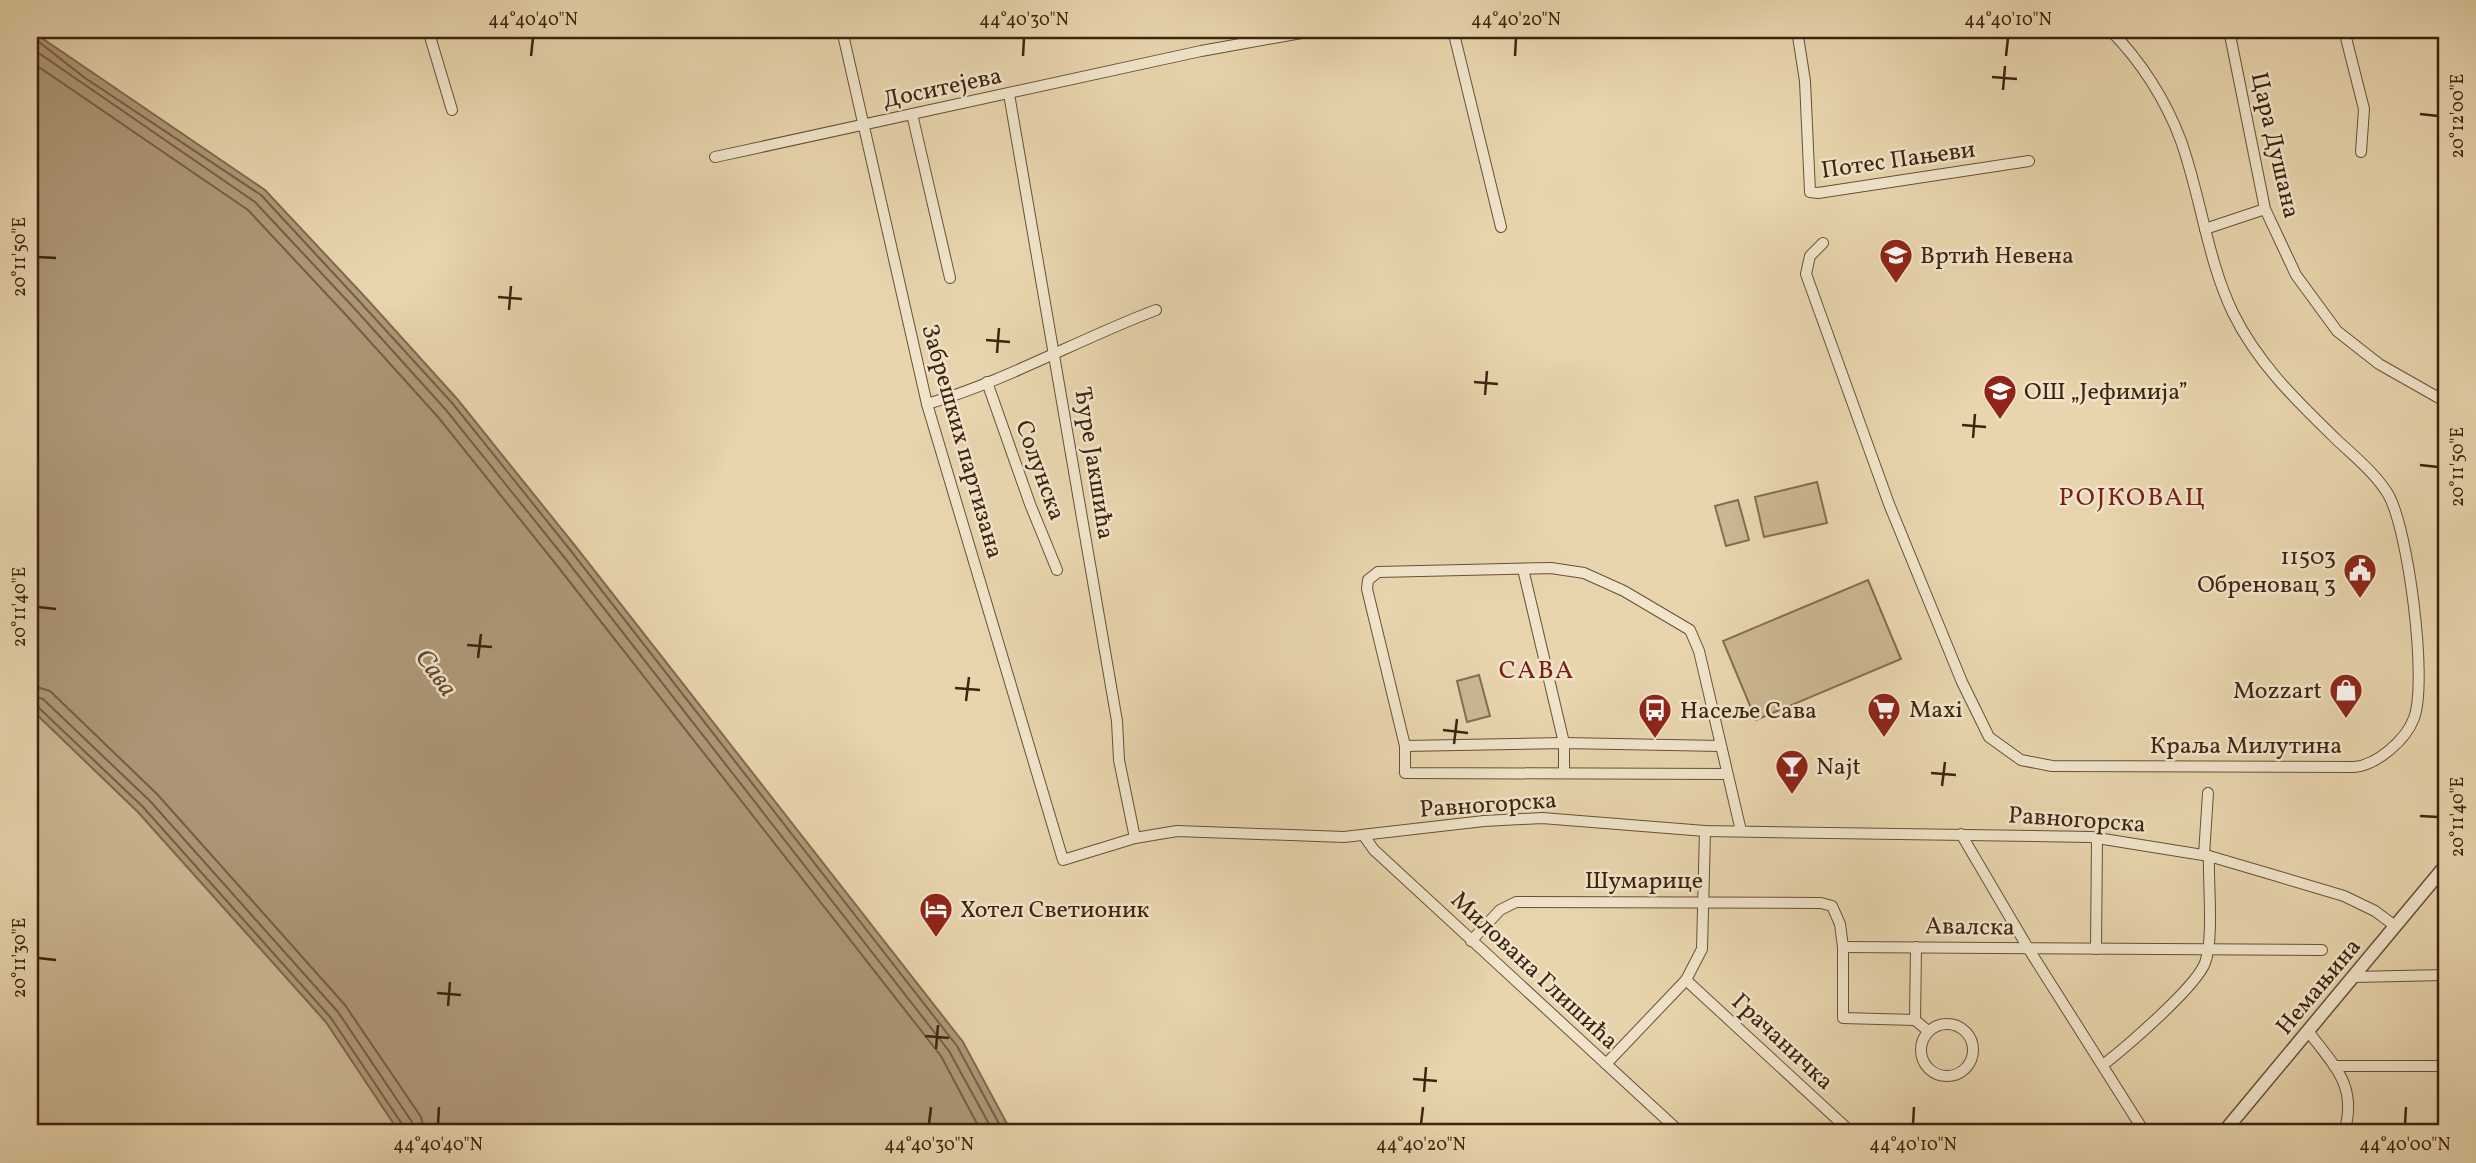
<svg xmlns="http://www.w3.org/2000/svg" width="2476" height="1163" font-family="Vollkorn,serif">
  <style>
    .green { fill: #cbb792; stroke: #846d51; stroke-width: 2 }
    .water { fill: #ae9878; stroke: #81694e; stroke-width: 2 }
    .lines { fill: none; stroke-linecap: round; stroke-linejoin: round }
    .shore { stroke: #765e44; stroke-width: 2 }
    .minor-casing { stroke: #685037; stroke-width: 12 }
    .tertiary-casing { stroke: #685037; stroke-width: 15 }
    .minor { stroke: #f0e4ca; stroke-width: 10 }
    .tertiary { stroke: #f0e4ca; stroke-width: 12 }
    .ticks { fill: none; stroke: #3d2310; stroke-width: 2.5 }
    .labels { text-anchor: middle; stroke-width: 5; stroke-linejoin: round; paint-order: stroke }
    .street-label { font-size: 24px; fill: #3d2310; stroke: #f0e4ca }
    .poi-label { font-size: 24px; fill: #3d2310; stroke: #f0e4ca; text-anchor: start }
    .neighbourhood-label { font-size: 26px; letter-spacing: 2px; fill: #7a1f14; stroke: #f0e4ca }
    .water-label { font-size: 26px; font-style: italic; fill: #5f462f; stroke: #f0e4ca }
    .neatline { fill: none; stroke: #3d2310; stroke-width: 2.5 }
    .ticks-label { font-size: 18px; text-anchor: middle; fill: #3d2310 }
  </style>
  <rect width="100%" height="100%" fill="#e8d5ad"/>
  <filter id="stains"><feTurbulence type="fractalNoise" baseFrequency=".00286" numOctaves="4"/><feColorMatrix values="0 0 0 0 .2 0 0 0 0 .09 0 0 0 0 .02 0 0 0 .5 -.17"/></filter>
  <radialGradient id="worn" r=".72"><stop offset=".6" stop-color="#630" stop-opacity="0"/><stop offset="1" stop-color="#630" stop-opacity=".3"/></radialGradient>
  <g class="green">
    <polygon points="1817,482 1827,523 1764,537 1755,497"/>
    <polygon points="1738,500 1749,540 1726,546 1715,506"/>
    <polygon points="1868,580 1901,659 1756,720 1723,641"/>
    <polygon points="1479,675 1490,716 1467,722 1457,681"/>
    <polygon points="30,708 138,812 326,1022 400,1133 30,1133"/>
  </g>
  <polygon class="water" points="30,30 265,190 366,298 458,400 576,547 963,1042 1012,1133 400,1133 326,1022 138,812 30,708"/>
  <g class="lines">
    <g class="shore">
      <polyline points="30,35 85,78 261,195 360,302 453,404 571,551 957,1046 1004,1133"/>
      <polyline points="30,47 255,202 354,308 446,410 564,557 949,1051 994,1133"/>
      <polyline points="30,61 248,210 346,315 438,417 555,563 941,1056 982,1133"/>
      <polyline points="30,685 50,691 157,794 345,1005 421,1117 425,1133"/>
      <polyline points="30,695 43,699 150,801 338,1012 412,1122 415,1133"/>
      <polyline points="30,704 37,706 143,807 331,1018 404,1127 406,1133"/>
    </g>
    <defs>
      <g id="minor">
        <polyline points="428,30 452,110"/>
        <polyline points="842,30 927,404 1063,860 1135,838 1177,831 1344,837 1484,821 1542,818 1705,831 2091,837 2209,856 2277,876 2344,896 2375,911 2395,926"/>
        <polyline points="1453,30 1501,227"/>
        <polyline points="1797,30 1805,81 1810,192 1818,193 2029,161"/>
        <polyline points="2229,30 2265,209 2296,275 2337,331 2379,364 2446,402"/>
        <polyline points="2344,30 2364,109 2361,152"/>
        <polyline points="1009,94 1117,721 1119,760 1135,838"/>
        <polyline points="912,114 950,278"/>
        <polyline points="715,157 1201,51 1318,30"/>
        <polyline points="2205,229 2265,209"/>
        <path d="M1823,243L1810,256L1806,274L1889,504L1962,682L1989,737L2021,760L2052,766L2354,767C2377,765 2406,740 2414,718C2428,681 2408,528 2388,494C2375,473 2355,457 2337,440C2297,401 2258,364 2233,313C2207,259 2201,197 2181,141C2166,100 2140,60 2110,30"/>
        <polyline points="987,382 1030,504 1057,570"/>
        <path d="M927,404C1006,381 1079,339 1156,310"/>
        <polyline points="1523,569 1564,743 1564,772"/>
        <polyline points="1405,746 1564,743 1721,746"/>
        <polyline points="1727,774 1405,773 1405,746 1367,589 1368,580 1378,572 1551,568 1584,573 1624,591 1690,630 1699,651 1741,831"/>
        <polyline points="1705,831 1702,949 1686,980 1852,1133"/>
        <polyline points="1961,834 2028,948 2145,1133"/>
        <polyline points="1364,836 1374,850 1681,1133"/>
        <polyline points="2204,855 2208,793"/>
        <polyline points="1471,941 1500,910 1516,902 1821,903 1832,906 1840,924 1843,947 1843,1018 1915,1020"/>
        <polyline points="1843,947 2322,950"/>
        <polyline points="1916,947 1915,1020 1928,1031"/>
        <polyline points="2096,949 2097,838"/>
        <polyline points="2353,977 2446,975"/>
        <circle cx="1947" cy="1050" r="26"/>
        <path d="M2308,1031C2335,1067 2358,1086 2344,1133"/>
        <polyline points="1606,1064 1686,980"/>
        <path d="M2103,1065C2126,1047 2195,988 2205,963C2214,939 2208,883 2209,856"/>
        <polyline points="2334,1066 2446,1066"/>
      </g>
      <polyline id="tertiary" points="2223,1133 2446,865"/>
    </defs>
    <use href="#minor" class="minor-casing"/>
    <use href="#tertiary" class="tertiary-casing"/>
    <use href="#minor" class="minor"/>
    <use href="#tertiary" class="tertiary"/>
  </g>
  <path class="ticks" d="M531,56L533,38M1023,56L1024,38M1515,56L1516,38M2006,56L2008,38M1992,77L2017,79M2003,90L2005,66M2420,114L2438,116M38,257L56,258M498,297L522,299M509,310L511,286M986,340L1010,342M997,353L999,328M1474,382L1498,384M1485,395L1487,371M1962,425L1986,427M1973,438L1975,414M2420,465L2438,467M38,607L56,609M467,645L492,647M478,658L481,634M955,688L980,690M966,701L969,677M1443,730L1468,733M1454,744L1457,719M1931,773L1956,775M1942,786L1945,762M2420,816L2438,817M38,958L56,960M437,993L461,995M448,1006L450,982M925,1036L949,1038M936,1049L938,1025M1413,1079L1437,1081M1424,1092L1426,1067M438,1124L439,1107M929,1124L931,1107M1421,1124L1423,1107M1913,1124L1914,1107M2405,1124L2406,1107"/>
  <defs>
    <symbol id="school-pin" viewBox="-11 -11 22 30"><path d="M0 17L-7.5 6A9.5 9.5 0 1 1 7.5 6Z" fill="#8f2418" stroke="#f0e4ca"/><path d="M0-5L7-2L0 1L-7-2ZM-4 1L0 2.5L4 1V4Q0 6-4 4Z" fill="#fff"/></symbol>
    <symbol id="civic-pin" viewBox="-11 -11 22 30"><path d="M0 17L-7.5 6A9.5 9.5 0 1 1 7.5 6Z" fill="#8f2418" stroke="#f0e4ca"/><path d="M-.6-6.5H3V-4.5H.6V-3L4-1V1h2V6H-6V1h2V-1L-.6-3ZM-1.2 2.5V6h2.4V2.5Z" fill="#fff"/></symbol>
    <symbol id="shop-pin" viewBox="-11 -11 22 30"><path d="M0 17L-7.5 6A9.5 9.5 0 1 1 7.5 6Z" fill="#8f2418" stroke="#f0e4ca"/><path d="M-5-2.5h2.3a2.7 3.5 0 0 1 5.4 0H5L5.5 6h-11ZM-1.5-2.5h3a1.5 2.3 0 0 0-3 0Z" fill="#fff"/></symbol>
    <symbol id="supermarket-pin" viewBox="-11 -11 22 30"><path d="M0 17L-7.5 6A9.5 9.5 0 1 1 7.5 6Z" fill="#8f2418" stroke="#f0e4ca"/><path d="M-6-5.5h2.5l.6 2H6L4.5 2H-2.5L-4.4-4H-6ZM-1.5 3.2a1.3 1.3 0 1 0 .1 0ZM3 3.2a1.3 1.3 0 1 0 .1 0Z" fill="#fff"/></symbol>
    <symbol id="bus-pin" viewBox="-11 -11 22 30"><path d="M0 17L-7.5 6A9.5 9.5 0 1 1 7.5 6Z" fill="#8f2418" stroke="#f0e4ca"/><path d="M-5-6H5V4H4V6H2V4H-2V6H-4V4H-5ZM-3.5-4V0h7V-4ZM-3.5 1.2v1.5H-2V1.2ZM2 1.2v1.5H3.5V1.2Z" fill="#fff"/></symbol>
    <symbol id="bar-pin" viewBox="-11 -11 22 30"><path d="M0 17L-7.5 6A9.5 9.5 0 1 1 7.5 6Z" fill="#8f2418" stroke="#f0e4ca"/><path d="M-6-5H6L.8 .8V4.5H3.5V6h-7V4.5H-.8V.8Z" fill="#fff"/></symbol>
    <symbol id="hotel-pin" viewBox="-11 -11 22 30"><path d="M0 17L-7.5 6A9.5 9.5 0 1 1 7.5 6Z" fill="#8f2418" stroke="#f0e4ca"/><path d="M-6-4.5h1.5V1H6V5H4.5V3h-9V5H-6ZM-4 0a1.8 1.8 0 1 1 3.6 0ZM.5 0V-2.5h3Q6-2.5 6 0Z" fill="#fff"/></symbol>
  </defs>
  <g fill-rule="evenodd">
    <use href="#school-pin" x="1877" y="236" width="38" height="52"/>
    <use href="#school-pin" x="1981" y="372" width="38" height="52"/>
    <use href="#civic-pin" x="2341" y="551" width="38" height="52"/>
    <use href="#shop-pin" x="2327" y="671" width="38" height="52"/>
    <use href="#supermarket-pin" x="1865" y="690" width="38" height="52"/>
    <use href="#bus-pin" x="1636" y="691" width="38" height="52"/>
    <use href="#bar-pin" x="1773" y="747" width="38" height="52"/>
    <use href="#hotel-pin" x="917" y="890" width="38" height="52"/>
  </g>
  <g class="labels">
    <g class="street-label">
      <text transform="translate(942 87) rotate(-12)" y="8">Доситејева</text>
      <text transform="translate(2276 145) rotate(77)" y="8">Цара Душана</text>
      <text transform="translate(1898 159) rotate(-8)" y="8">Потес Пањеви</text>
      <text transform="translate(963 441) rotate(74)" y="8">Забрешких партизана</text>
      <text transform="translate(1095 463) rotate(81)" y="8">Ђуре Јакшића</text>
      <text transform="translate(1041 470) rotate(70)" y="8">Солунска</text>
      <text x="2246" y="753">Краља Милутина</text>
      <text transform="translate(1488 804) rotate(-4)" y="8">Равногорска</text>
      <text transform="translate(2077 819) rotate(4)" y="8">Равногорска</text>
      <text x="1644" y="888">Шумарице</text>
      <text transform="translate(1970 926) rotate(1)" y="8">Авалска</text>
      <text transform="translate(1535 970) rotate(43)" y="8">Милована Глишића</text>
      <text transform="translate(2318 986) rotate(-50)" y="8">Немањина</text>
      <text transform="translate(1783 1041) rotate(43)" y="8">Грачаничка</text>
    </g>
    <g class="poi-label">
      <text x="1920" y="263">Вртић Невена</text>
      <text x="2024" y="399">ОШ „Јефимија”</text>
      <text x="2336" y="564" text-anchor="end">11503<tspan x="2336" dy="28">Обреновац 3</tspan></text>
      <text x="2322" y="698" text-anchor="end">Mozzart</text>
      <text x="1909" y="717">Maxi</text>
      <text x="1680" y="718">Насеље Сава</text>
      <text x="1816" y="774">Najt</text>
      <text x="960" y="917">Хотел Светионик</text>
    </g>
    <g class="neighbourhood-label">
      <text x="2133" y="505">РОЈКОВАЦ</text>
      <text x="1537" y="678">САВА</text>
    </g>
    <g class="water-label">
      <text transform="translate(437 672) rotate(54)" y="9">Сава</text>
    </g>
  </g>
  <rect width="2476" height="1163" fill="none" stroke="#e8d5ad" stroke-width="77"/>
  <rect x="38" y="38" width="2400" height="1086" class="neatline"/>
  <g class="ticks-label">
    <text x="533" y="25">44°40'40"N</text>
    <text x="1024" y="25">44°40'30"N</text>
    <text x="1516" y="25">44°40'20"N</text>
    <text x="2008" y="25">44°40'10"N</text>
    <text transform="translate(2457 116) rotate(-90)" y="6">20°12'00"E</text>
    <text transform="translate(19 257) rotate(-90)" y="6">20°11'50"E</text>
    <text transform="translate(2457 467) rotate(-90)" y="6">20°11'50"E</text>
    <text transform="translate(19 607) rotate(-90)" y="6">20°11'40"E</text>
    <text transform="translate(2457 817) rotate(-90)" y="6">20°11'40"E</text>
    <text transform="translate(19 958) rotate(-90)" y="6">20°11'30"E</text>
    <text x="438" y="1150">44°40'40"N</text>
    <text x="929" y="1150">44°40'30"N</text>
    <text x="1421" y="1150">44°40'20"N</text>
    <text x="1913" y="1150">44°40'10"N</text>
    <text x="2405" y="1150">44°40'00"N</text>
  </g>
  <rect width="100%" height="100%" filter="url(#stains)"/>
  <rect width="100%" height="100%" fill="url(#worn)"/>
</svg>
